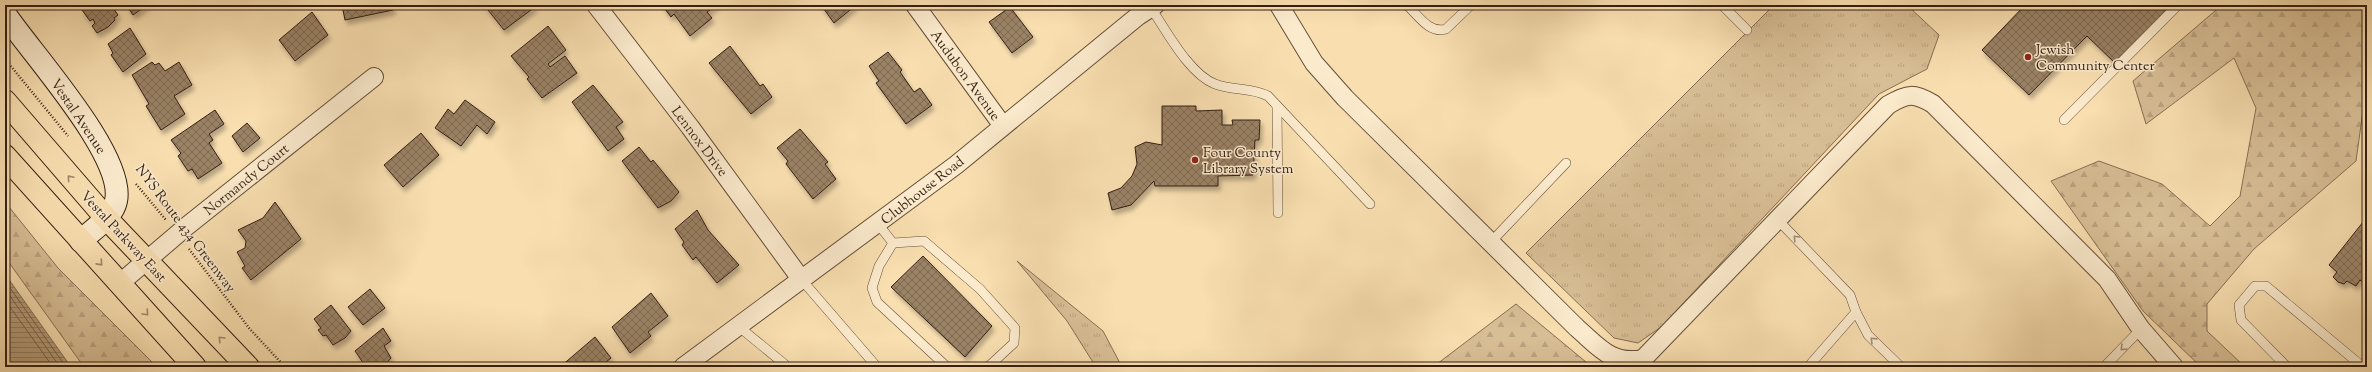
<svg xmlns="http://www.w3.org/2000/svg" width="2372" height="372" font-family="'Sorts Mill Goudy',serif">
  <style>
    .grass { fill: url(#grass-tufts); stroke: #866e54 }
    .forest { fill: url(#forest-firs); stroke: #866e54 }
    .water { fill: url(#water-rules); stroke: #826a51 }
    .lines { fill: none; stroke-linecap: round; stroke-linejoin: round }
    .shore { stroke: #755e47; stroke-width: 1 }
    .building { fill: url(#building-cross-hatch); stroke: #341e13; filter: url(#shadow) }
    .lane-casing { stroke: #654e3a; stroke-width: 10 }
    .street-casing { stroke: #654e3a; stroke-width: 20 }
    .secondary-casing { stroke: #341e13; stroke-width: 24 }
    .primary-casing { stroke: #341e13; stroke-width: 24 }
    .path { stroke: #341e13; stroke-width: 2.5; stroke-dasharray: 1 2; stroke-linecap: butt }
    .lane { stroke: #fbeacc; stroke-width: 9 }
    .street { stroke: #fbeacc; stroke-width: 18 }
    .secondary { stroke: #fbeacc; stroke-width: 22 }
    .primary { stroke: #f9dfb0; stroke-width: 22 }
    .oneway { stroke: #a08869 }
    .oneway2 { stroke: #a18e79 }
    .poi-dot { fill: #8f2418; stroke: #fbeacc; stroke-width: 1.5 }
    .labels { text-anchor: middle; stroke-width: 3; stroke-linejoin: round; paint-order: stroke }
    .poi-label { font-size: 14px; fill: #341e13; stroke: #fbeacc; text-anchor: start }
    .street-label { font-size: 14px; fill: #341e13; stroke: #fbeacc }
  </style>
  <defs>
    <pattern id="grass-tufts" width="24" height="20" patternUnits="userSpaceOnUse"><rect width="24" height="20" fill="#d8be95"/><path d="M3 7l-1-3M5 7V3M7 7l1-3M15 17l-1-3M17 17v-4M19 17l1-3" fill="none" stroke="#baa380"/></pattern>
    <pattern id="forest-firs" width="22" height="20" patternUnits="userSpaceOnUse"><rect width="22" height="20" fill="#d8be95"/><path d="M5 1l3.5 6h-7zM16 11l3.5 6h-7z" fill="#baa380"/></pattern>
    <pattern id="water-rules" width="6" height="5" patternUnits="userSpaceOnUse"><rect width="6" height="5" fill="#b69d7b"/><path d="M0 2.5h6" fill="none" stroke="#957f64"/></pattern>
    <pattern id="building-cross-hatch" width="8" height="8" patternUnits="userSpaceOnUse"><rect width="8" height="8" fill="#9a8265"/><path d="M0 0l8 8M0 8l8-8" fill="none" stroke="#7e6a52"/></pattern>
    <filter id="shadow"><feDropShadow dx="2.5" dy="4.5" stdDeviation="2" flood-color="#0004"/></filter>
  </defs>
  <rect width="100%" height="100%" fill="#f9dfb0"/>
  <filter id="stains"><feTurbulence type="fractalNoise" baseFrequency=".005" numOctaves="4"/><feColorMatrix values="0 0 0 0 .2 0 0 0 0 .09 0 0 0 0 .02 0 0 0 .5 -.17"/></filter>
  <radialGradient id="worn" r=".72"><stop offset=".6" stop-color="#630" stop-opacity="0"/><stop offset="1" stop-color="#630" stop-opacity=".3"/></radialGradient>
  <g class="grass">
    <polygon points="1774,5 1907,5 1939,35 1927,69 1879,94 1661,327 1638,343 1614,338 1526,253"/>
    <polygon points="1017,261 1103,331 1122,367 1096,367 1067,321"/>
  </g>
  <g class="forest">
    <polygon points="2222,5 2356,5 2367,16 2367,93 2365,96 2356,161 2254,249 2207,304 2207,331 2245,367 2201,367 2143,311 2051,181 2099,161 2162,184 2210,226 2240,196 2256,108 2234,58 2146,124 2133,81"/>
    <polygon points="5,202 58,268 157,367 84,367 5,257"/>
    <polygon points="1516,304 1592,367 1433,367"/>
  </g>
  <polygon class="water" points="5,274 71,367 5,367"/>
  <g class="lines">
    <g class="shore">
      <polyline points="5,281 66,367"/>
      <polyline points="5,289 60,367"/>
      <polyline points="5,300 53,367"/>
    </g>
  </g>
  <g class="building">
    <polygon points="91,5 111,5 118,15 114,18 115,20 108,27 97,33 92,26 95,23 93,19 90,21 82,10"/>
    <polygon points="129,5 147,5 133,15 127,6"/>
    <polygon points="342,5 392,5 393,10 345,20"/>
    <polygon points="484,5 533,5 535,7 504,30"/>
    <polygon points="662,5 717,5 707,12 712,18 690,36 674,14 671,17"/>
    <polygon points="821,5 855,5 855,6 834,23"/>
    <polygon points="2025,5 2173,5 2116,64 2087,36 2029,95 1982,50"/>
    <polygon points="1010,7 1033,37 1012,53 989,22"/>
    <polygon points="312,12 328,35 295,61 279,40"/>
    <polygon points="548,26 566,50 548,64 550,67 565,56 577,73 542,98 527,79 529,77 511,56"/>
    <polygon points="130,28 146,54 123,72 111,55 113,53 108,44"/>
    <polygon points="730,46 760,86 763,84 772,97 751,114 709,63"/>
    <polygon points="888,52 902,70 900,72 914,92 920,88 932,105 906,124 876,83 879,81 869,66"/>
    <polygon points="152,62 155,65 159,63 165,71 179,62 192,85 174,96 185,114 161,130 146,106 149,104 132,75"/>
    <polygon points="593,85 623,122 616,127 624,139 608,151 572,102"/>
    <polygon points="465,100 495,122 487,134 477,125 461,146 435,128 448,109 454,114"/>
    <polygon points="1162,106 1196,106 1196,111 1222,110 1222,125 1233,125 1232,120 1260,120 1259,140 1255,140 1253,175 1218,176 1218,186 1155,186 1154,181 1131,205 1112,210 1108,193 1121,188 1132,176 1137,164 1135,147 1146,142 1162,145"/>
    <polygon points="215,110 224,124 209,134 213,140 209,143 222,163 198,179 192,169 188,171 178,156 181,153 171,140"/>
    <polygon points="247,123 260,138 243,152 232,136"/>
    <polygon points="800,129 828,162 825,164 836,179 813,199 786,164 788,161 777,148"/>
    <polygon points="421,133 439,155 403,187 384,165"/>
    <polygon points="639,147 651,162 653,160 679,192 671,201 658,208 622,161"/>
    <polygon points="275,202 301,239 251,280 242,268 245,266 237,252 245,248 246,241 238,230 263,218"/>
    <polygon points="697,210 708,230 739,265 717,283 696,257 693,260 682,245 684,242 675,229"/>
    <polygon points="2367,217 2367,295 2362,290 2366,285 2360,280 2356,286 2347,281 2344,284 2338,282 2333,277 2337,272 2329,265"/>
    <polygon points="923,256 992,326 965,357 891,287"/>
    <polygon points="370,289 385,308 363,325 348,307"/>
    <polygon points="651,293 668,316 648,332 651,336 630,353 612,327"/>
    <polygon points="331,305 351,331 345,338 333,345 326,335 323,336 318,330 321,328 314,319"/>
    <polygon points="383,328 391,341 384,346 391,358 383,367 366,367 355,351"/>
    <polygon points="595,337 611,358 600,367 560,367"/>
  </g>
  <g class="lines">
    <defs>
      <g id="lane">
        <path d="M1407,5C1418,15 1429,34 1446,29L1471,5"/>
        <polyline points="1722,5 1747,30"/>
        <path d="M1151,8C1166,30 1189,74 1215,84C1233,91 1251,87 1268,96L1370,204"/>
        <polyline points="1277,106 1278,213"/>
        <polyline points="2064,120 2178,5"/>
        <polyline points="1777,219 1850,295 1856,312 1868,335 1901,367"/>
        <polyline points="878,224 893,243"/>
        <polyline points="1491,242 1566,163"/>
        <polyline points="893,243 924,241 980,289 1015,328 1014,343 988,367"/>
        <polyline points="893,243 879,266 872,288 877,302 947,367"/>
        <polyline points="801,279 877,367"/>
        <polyline points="738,326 788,367"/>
        <polyline points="1808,367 1856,312"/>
        <polyline points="2104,367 2141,329"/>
        <polyline points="2287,367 2241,320 2239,305 2255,286 2266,286 2363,367"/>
      </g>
      <g id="street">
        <polyline points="596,5 690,127 801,279"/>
        <polyline points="915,5 1003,126"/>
        <path d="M1279,5L1314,63L1345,98L1577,328C1599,347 1611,365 1643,359L1888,105C1908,93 1914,93 1933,104L2107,279L2141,329L2174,367"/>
        <polyline points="119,284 187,226 374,77"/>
        <polyline points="683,367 956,165 1138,16 1155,5"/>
      </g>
      <path id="secondary" d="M5,14C31,53 126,156 116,201C113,217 92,230 81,241"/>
      <g id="primary">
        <polyline points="5,101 106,218 248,367"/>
        <polyline points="5,156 195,367"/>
      </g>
    </defs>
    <use href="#lane" class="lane-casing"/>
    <use href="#street" class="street-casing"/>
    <use href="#secondary" class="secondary-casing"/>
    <use href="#primary" class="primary-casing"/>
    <g class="path">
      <polyline points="5,59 68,136"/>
      <polyline points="136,184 166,220"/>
      <polyline points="189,249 249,328 285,367"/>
    </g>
    <use href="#lane" class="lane"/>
    <use href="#street" class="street"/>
    <use href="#secondary" class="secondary"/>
    <use href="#primary" class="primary"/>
  </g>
  <defs><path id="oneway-chevron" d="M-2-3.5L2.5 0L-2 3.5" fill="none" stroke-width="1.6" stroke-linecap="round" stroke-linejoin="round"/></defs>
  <g class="oneway">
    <use href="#oneway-chevron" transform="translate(70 178) rotate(-131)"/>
    <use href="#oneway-chevron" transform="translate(100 263) rotate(48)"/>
    <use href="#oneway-chevron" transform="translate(146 313) rotate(47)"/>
    <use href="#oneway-chevron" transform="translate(221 339) rotate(-134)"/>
  </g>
  <g class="oneway2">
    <use href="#oneway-chevron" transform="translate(1796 238) rotate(-134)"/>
    <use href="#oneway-chevron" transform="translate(1873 340) rotate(-136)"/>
    <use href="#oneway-chevron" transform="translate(2123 348) rotate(135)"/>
  </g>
  <g class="poi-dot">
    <circle cx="2028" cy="57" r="4"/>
    <circle cx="1195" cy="160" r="4"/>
  </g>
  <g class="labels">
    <g class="poi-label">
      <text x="2036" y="54">Jewish<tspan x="2036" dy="16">Community Center</tspan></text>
      <text x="1203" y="157">Four County<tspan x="1203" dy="16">Library System</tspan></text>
    </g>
    <g class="street-label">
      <text transform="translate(966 75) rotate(54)" y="5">Audubon Avenue</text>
      <text transform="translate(79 116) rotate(56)" y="5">Vestal Avenue</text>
      <text transform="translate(700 141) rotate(53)" y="5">Lennox Drive</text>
      <text transform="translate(246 179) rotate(-39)" y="5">Normandy Court</text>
      <text transform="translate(922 190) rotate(-38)" y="5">Clubhouse Road</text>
      <text transform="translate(186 228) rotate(53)" y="5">NYS Route 434 Greenway</text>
      <text transform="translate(124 236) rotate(47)" y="5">Vestal Parkway East</text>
    </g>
  </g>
  <rect width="2372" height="372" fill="none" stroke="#f9dfb0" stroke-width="20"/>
  <rect x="6" y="6" width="2360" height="360" fill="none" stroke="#341e13" stroke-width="2"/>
  <rect x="10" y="10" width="2352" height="352" fill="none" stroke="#341e13"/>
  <rect width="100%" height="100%" filter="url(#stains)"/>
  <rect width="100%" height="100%" fill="url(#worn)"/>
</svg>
